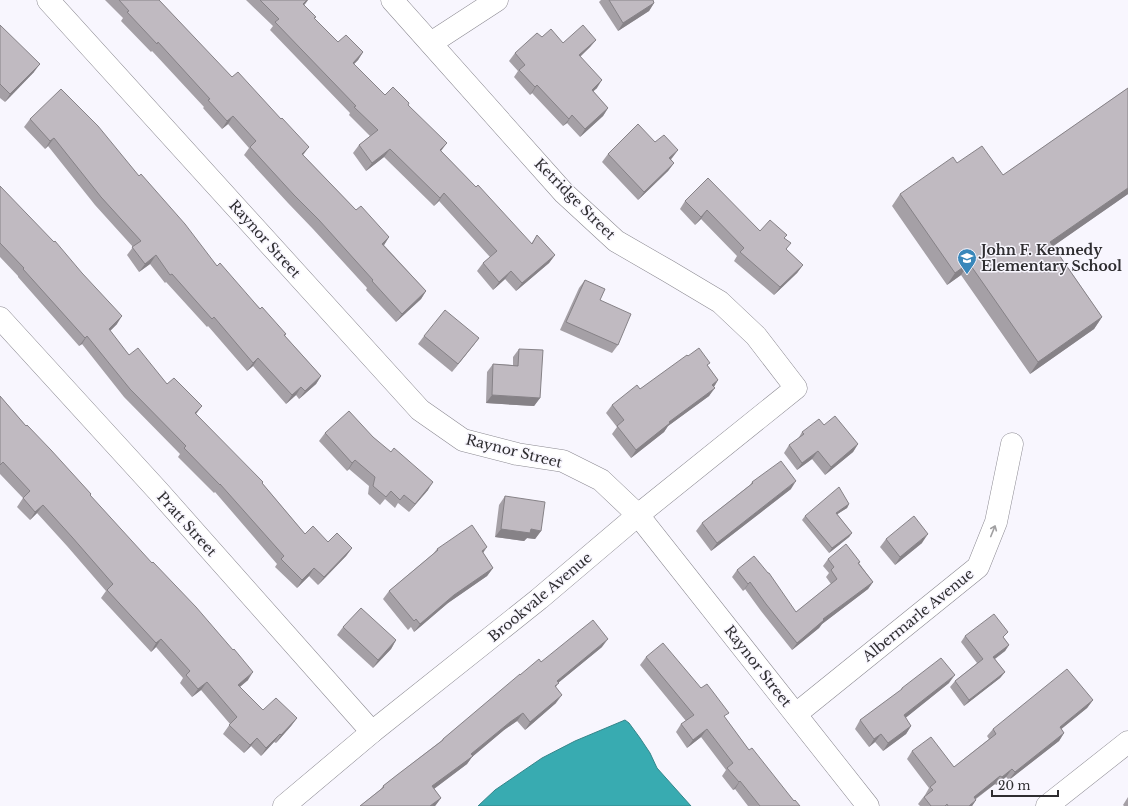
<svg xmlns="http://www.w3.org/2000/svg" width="1128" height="806" font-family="'Libre Baskerville',serif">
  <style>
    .water { fill: #38abb1; stroke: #35858a }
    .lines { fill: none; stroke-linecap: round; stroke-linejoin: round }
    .minor-casing { stroke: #8b8991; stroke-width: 23 }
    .minor { stroke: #fff; stroke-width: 22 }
    .wall { fill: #a5a0a6 }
    .shaded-wall { fill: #868287 }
    .building { fill: #c0bac1; stroke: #868287 }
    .oneway { stroke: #a1a0a2 }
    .labels { text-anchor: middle; stroke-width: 3; stroke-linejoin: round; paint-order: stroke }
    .street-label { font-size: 14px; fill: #2e2d30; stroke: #f8f6fe }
    .poi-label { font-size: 14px; font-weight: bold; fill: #2e2d30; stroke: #f8f6fe; text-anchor: start }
  </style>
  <rect width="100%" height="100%" fill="#f8f6fe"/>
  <polygon class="water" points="625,720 629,723 640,738 650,753 657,768 691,806 478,806 495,790 542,758 575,741"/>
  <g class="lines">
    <defs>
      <g id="minor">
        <polyline points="48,0 420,410 463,440 517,454 563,461 601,480 638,515 868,806"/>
        <polyline points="431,43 497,0"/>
        <polyline points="0,318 159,492 372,732"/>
        <polyline points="796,714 978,567 996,522 1012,444"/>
        <polyline points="284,806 372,732 539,599 638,515 796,388 756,336 720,302 668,271 616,241 564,193 392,0"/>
        <polyline points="1047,806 1128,742"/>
      </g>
    </defs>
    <use href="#minor" class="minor-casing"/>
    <use href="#minor" class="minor"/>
  </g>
  <g class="wall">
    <polygon points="105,0 159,0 303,155 356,210 389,237 384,245 426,291 421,299 396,322 366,290 367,288 313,229 288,203 244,155 249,148 228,124 222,129 203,108 204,107 152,51 151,52 121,21 123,18"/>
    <polygon points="246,0 308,0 304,5 316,17 314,19 338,42 363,52 358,60 354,64 385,95 408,105 441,151 531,244 537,235 555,255 549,263 516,291 505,279 493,290 477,271 483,263 490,257 439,201 434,206 384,157 366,171 353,153 359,145 370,136 349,115 350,113 270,30 273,26"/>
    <polygon points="601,0 653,0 654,3 649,11 618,31 599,2"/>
    <polygon points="0,25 34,72 5,102 0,98"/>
    <polygon points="542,37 563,43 596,40 590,47 580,57 597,88 593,91 608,108 603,116 580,137 567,123 563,126 532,93 530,95 514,77 518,71 509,61 515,53"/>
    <polygon points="1128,88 1128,194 1053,246 1102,317 1094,329 1030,374 961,275 947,285 892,206 900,194 957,163 1003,175"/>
    <polygon points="30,119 139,176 217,266 286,334 285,336 321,376 316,384 299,399 296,395 286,404 253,366 247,371 208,326 207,327 166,282 165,283 150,264 139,272 127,255 133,247 95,205 48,146 45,149 24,127"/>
    <polygon points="655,142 678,150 671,159 674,163 668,171 638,200 602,162 608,154"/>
    <polygon points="0,186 117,324 110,331 129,355 167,384 262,483 305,534 328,542 352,548 346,556 318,585 309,576 297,588 275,567 277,564 215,492 214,493 178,457 180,454 124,397 82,344 79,346 18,277 18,276 0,257"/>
    <polygon points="685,201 760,231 785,238 787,250 803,265 797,273 774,295 734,261 737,256 701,219 695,225 680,209"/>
    <polygon points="585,280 600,300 618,345 612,353 560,330 579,288"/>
    <polygon points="424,336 479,338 452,372 418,344"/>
    <polygon points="519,349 540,398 534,406 486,403 487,372 493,364 513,365 513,357"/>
    <polygon points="688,356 708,366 718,380 714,387 709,396 668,426 664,432 631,458 612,434 617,427 606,413 612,405 640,389"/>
    <polygon points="0,396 26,426 91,494 90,496 248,680 240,687 263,710 297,718 291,726 276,743 274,742 261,756 251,746 244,753 223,734 230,724 201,690 192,697 180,683 183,678 156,647 151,652 101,598 106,591 67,546 37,513 30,520 17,507 23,498 0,474"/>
    <polygon points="824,425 858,444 853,452 825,475 812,459 797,470 784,453 789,445 798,439 802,432"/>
    <polygon points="325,433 373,437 428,490 409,512 398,503 395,508 385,499 380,505 368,494 369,486 349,469 347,471 319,441"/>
    <polygon points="752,482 791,489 711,551 696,531 702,523 750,485"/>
    <polygon points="505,496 541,531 535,539 527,538 524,541 495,537 499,505"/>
    <polygon points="849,504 847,508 837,514 852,533 849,537 829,553 802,520 805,516"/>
    <polygon points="886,539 922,543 895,565 880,547"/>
    <polygon points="437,549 483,553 493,568 487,576 448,603 414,632 411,627 408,630 383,599 389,591 433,554"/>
    <polygon points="828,559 860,562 859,563 873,582 868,589 822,624 819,628 792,650 761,611 745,589 743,591 732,577 737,570 796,612 831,584 826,577 829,573 823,566"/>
    <polygon points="343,627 396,640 391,649 373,668 337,635"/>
    <polygon points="965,636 1004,638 1009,645 1005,651 995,659 1005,672 1000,678 964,706 950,687 955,681 977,663 961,642"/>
    <polygon points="602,647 558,683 556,687 556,703 525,730 517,721 504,730 472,757 467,764 434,789 441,798 435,806 360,806 381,789 383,786 441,741 443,739 520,675 541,662"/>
    <polygon points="646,657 725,718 749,750 794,801 800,806 748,806 735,789 733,790 722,776 726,770 701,737 687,748 676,732 681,724 686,721 640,665"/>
    <polygon points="949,683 905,718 911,726 906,734 883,751 875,742 869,747 855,729 860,720 900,691 902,688"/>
    <polygon points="1093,700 1087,708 1061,729 1064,733 1059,741 1009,780 1006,777 996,785 995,784 976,799 976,800 972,806 920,806 918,804 925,795 929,788 907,759 912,751 954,767 989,739 987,736 993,729"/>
    <polygon points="1128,797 1128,806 1124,806 1123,805"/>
  </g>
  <g class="shaded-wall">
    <polygon points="307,0 308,0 305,4 297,12 303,4"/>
    <polygon points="654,3 649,11 618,31 623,23"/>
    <polygon points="596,40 590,47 573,63 579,55"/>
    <polygon points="363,52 358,60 347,71 353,63"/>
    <polygon points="40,64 34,72 5,102 10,94"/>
    <polygon points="602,80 597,88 586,98 592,90"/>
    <polygon points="537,85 532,93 530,95 535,87"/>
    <polygon points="608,108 603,116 580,137 585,129"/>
    <polygon points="572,115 567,123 563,126 569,119"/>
    <polygon points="233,116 228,124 222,129 227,121"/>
    <polygon points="54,138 48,146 45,149 50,141"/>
    <polygon points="447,143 441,151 440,150"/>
    <polygon points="309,147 303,155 302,154"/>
    <polygon points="390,149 384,157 366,171 372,163"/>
    <polygon points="678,150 672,158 664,166 669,158"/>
    <polygon points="674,163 668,171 638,200 644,192"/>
    <polygon points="1128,188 1128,194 1042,254 1050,242"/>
    <polygon points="444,193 439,201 434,206 440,198"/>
    <polygon points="707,210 701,219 695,225 701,217"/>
    <polygon points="389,237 384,245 382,244"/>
    <polygon points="156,255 150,264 139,272 145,264"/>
    <polygon points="555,255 549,263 516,291 522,283"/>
    <polygon points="969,263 961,275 947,285 955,273"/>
    <polygon points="803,265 797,273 774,295 780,287"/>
    <polygon points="511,271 505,279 493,290 499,282"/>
    <polygon points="426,291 421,299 396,322 402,314"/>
    <polygon points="122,316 117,324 103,338 109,329"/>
    <polygon points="1102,317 1094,329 1030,374 1038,362"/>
    <polygon points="87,336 82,344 79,346 85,338"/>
    <polygon points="479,338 473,346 452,372 458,364"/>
    <polygon points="258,358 253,366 247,371 253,363"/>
    <polygon points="321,376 316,384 299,399 305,391"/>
    <polygon points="718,380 713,388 712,385"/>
    <polygon points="301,387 296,395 286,404 292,395"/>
    <polygon points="715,388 709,396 668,426 664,432 631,458 636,450 669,422"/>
    <polygon points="492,395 540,398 534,406 486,403"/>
    <polygon points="202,406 196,414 189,421 195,413"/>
    <polygon points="858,444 853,452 825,475 831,467"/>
    <polygon points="818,451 812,459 797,470 802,463"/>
    <polygon points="355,460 349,469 347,471 352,463"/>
    <polygon points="796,481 791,489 711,551 717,543"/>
    <polygon points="433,482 428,490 409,512 415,504"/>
    <polygon points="849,504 847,508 833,517 836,513"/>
    <polygon points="43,505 37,513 30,520 35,512"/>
    <polygon points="501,529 531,529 541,531 535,539 527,538 524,541 495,537"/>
    <polygon points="852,533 849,537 829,553 832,548"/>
    <polygon points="928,534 922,543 895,565 900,557"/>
    <polygon points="487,547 481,556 482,551"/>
    <polygon points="352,548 346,556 318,585 324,577"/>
    <polygon points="314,568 309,576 297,588 302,580"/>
    <polygon points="493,568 487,576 448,603 414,632 420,624 454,595"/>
    <polygon points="750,582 745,589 743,591 748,584"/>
    <polygon points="873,582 868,589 822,624 819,628 792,650 797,643 823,619"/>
    <polygon points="161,639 156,647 151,652 156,643"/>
    <polygon points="608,639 602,647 558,683 553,691 557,681"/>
    <polygon points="396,640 391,649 373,668 378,660"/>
    <polygon points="1009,645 1005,651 989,663 993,657"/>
    <polygon points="253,672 248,680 232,693 238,685"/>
    <polygon points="1005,672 1000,678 964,706 969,700"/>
    <polygon points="955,675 949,683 898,724 904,715"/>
    <polygon points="207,682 201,690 192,697 198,689"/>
    <polygon points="562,695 556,703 525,730 530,722"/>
    <polygon points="1093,700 1087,708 1054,735 1060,727"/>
    <polygon points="523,713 517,721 504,730 472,757 467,764 427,794 432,786 510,722"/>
    <polygon points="297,718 291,726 276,743 281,735"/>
    <polygon points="911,726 906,734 883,751 888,743"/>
    <polygon points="707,729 701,737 687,748 693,740"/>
    <polygon points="1064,733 1059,741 1009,780 1015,772"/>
    <polygon points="280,734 274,742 261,756 266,748"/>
    <polygon points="881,734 875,742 869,747 874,739"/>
    <polygon points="257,738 251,746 244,753 250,745"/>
    <polygon points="1012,769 1006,777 996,785 1002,777"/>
    <polygon points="1000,776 995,784 968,804 974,797"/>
    <polygon points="740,781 735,789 733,790 739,782"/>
    <polygon points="441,798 435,806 430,806"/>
    <polygon points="976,800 972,806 969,806"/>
  </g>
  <g class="building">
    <polygon points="119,0 159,0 232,77 238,72 281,119 282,118 309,147 302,154 356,210 361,206 389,237 382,244 426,291 402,314 372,281 373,280 319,220 294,195 250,147 256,141 233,116 227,121 208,100 210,99 158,42 157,44 127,12 129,11"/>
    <polygon points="260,0 307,0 303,4 316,17 314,18 338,42 346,35 363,52 353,63 385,95 393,87 409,103 408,105 447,143 440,150 476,187 478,185 532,244 537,235 555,255 522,283 511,271 499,282 483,263 497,251 444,193 440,198 390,149 372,163 359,145 378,130 354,107 356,106 275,22 279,19"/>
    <polygon points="609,0 653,0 654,3 623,23"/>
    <polygon points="0,25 40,64 10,94 0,84"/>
    <polygon points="583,25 596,40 579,55 602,80 592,90 608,108 585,129 572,115 569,119 537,85 535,87 519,70 525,65 515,53 537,33 542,37 551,29 563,43"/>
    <polygon points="1128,88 1128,188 1050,242 1102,317 1038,362 969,263 955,273 900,194 953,157 957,163 982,146 1003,175"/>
    <polygon points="61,89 98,126 139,176 141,174 185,224 217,266 220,263 260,309 262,307 286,334 284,335 321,376 305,391 301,387 292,395 258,358 253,363 214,317 212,319 172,274 170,275 156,255 145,264 132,247 141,241 101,197 54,138 50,141 30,119"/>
    <polygon points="638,124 655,142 664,135 678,150 669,158 674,163 644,192 608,154"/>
    <polygon points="708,178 760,231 770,220 787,235 784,238 791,243 786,249 803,265 780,287 740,252 744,248 707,210 701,217 685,201"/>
    <polygon points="0,186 54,242 55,241 82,273 122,316 109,329 129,355 138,348 167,384 174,378 202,406 195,413 263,482 262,483 305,534 313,526 328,542 337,533 352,548 324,577 314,568 302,580 281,559 284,556 220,484 220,485 184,448 186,446 130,389 87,336 85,338 23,269 24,268 0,243"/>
    <polygon points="585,280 605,289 600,300 631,314 618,345 566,322"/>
    <polygon points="445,310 479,338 458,364 424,336"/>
    <polygon points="699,348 710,363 707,365 718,380 712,385 715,388 669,422 670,423 636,450 617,426 624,420 612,405 637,385 640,389 687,355 688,356"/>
    <polygon points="519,349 543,350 540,398 492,395 493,364 518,366"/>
    <polygon points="0,396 26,426 27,425 51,450 91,494 90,495 152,563 153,562 196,607 233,650 234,649 253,672 238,685 263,710 276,698 297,718 281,735 280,734 266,748 257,738 250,745 229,725 237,717 207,682 198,689 186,675 190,671 161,639 156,643 107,590 113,584 72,537 43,505 35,512 23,498 30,491 3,462 0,465"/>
    <polygon points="349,411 373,437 391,452 394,448 433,482 415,504 404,495 400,500 391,491 386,497 373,486 375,477 355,460 352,463 325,433"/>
    <polygon points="835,416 858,444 831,467 818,451 802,463 789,445 804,434 802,432 819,419 824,425"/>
    <polygon points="781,461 796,481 717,543 702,523 753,483 752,482"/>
    <polygon points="839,487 849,504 836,513 852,533 832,548 805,516"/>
    <polygon points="505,496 545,502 541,531 531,529 530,533 501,529"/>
    <polygon points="914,516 928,534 900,557 886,539"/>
    <polygon points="472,525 487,547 482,551 493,568 454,595 420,624 416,619 414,621 389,591 438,550 437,549"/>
    <polygon points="846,544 860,562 858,563 873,582 823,619 824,620 797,643 766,604 750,582 748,584 737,570 754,556 768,573 769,573 796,612 837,579 831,570 834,567 828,559"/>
    <polygon points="361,608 396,640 378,660 343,627"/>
    <polygon points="994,614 1008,632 1003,637 1009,645 993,657 1005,672 969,700 955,681 983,659 965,636"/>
    <polygon points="593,620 608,639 557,681 559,683 555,686 562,695 530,722 523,713 510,722 471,754 473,756 432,786 441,798 430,806 360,806 384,787 383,786 397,775 443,740 443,739 520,674 520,675 539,659 541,662"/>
    <polygon points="663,643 701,688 707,684 729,713 724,716 749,750 752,748 794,801 795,800 800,806 760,806 740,781 739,782 727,768 733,763 707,729 693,740 681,724 694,715 646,657"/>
    <polygon points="941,658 955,675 904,715 911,726 888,743 881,734 874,739 860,720 902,689 902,688"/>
    <polygon points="1067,669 1093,700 1060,727 1064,733 1015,772 1012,769 1002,777 1000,776 974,797 976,800 969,806 948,806 947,804 945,806 931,806 924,797 933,790 930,787 936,782 912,751 931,737 954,767 996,734 993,729"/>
  </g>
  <defs><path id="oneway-shaft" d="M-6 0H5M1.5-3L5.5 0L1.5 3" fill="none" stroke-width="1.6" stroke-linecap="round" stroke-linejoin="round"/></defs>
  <use class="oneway" href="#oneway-shaft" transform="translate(993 531) rotate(-68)"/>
  <defs>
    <symbol id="school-pin" viewBox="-11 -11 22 30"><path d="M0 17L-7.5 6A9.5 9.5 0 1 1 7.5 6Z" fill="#3987ba" stroke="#f8f6fe"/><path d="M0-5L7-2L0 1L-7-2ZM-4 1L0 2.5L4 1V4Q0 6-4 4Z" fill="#fff"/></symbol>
  </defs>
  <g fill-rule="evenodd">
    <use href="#school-pin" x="956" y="247" width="22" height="30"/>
  </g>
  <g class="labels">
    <g class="street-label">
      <text transform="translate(575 199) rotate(45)" y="5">Ketridge Street</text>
      <text transform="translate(265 239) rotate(48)" y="5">Raynor Street</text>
      <text transform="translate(514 451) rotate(14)" y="5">Raynor Street</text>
      <text transform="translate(187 524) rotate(48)" y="5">Pratt Street</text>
      <text transform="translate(540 597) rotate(-40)" y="5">Brookvale Avenue</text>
      <text transform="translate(918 615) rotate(-39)" y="5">Albermarle Avenue</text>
      <text transform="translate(758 666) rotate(52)" y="5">Raynor Street</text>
    </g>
    <g class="poi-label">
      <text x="981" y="255">John F. Kennedy<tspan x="981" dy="16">Elementary School</tspan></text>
    </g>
  </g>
  <path d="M992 790v6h66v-6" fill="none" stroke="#2e2d30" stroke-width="2"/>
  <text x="998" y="790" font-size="12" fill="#2e2d30" stroke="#f8f6fe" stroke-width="3" paint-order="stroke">20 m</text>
</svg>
